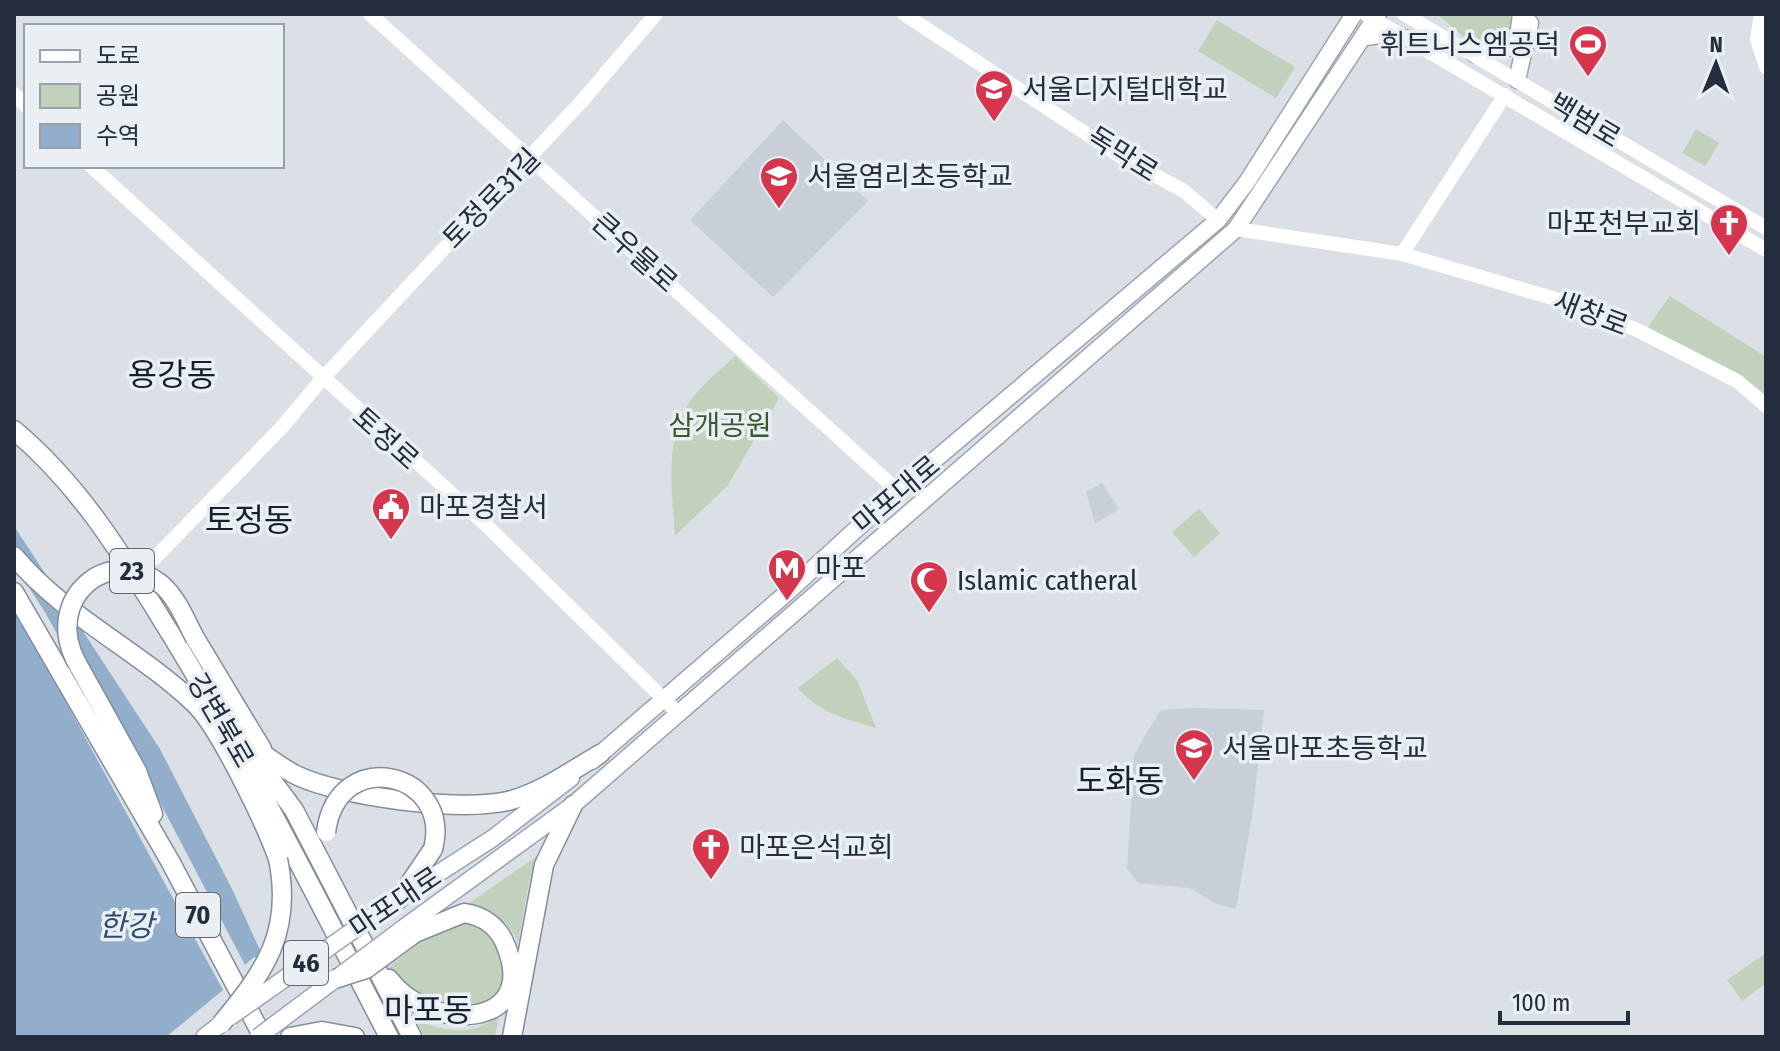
<svg xmlns="http://www.w3.org/2000/svg" width="1780" height="1051" font-family="'Fira Sans Condensed','Noto Sans KR',sans-serif">
  <style>
    .built { fill: #c9cfd9 }
    .green { fill: #c1d1bb }
    .water { fill: #93aeca }
    .pier { fill: #dbe0e7 }
    .lines { fill: none; stroke-linecap: round; stroke-linejoin: round }
    .primary-casing { stroke: #9aa4b3; stroke-width: 19 }
    .highway-casing { stroke: #828d9e; stroke-width: 21 }
    .secondary { stroke: #fff; stroke-width: 14 }
    .primary { stroke: #fff; stroke-width: 16 }
    .highway { stroke: #fff; stroke-width: 18 }
    .primary-bridge-casing { stroke: #9aa4b3; stroke-width: 19; stroke-linecap: butt }
    .highway-bridge-casing { stroke: #828d9e; stroke-width: 21; stroke-linecap: butt }
    .primary-bridge { stroke: #fff; stroke-width: 16 }
    .highway-bridge { stroke: #fff; stroke-width: 18 }
    .labels { text-anchor: middle; stroke-width: 7; stroke-linejoin: round; paint-order: stroke }
    .shield { fill: #eaeff4; stroke: #5f6774; stroke-width: 2 }
    .shield-label { font-size: 26px; font-weight: bold; fill: #242d3d }
    .poi-label { font-size: 28px; fill: #242d3d; stroke: #eaeff4; text-anchor: start }
    .street-label { font-size: 28px; fill: #242d3d; stroke: #eaeff4 }
    .park-label { font-size: 28px; fill: #395a31; stroke: #eaeff4 }
    .water-label { font-size: 30px; font-style: italic; fill: #2c4c74; stroke: #eaeff4 }
    .quarter-label { font-size: 32px; fill: #171f2e; stroke: #eaeff4 }
  </style>
  <rect width="100%" height="100%" fill="#dbe0e7"/>
  <g class="built">
    <polygon points="783,120 868,201 773,297 690,220"/>
    <polygon points="1102,483 1119,509 1095,524 1086,492"/>
    <polygon points="1196,708 1264,710 1253,810 1236,909 1216,904 1190,888 1138,883 1127,869 1134,754 1161,710"/>
  </g>
  <g class="green">
    <polygon points="1437,14 1518,14 1514,38 1484,48 1471,43"/>
    <polygon points="1217,20 1295,67 1276,98 1198,51"/>
    <polygon points="1696,129 1719,143 1705,166 1682,153"/>
    <polygon points="1670,296 1766,357 1766,395 1741,375 1648,327"/>
    <path d="M735,356L779,398L728,485L675,536C672,489 663,436 694,396C705,381 722,369 735,356Z"/>
    <polygon points="1199,509 1220,533 1194,557 1172,532"/>
    <path d="M837,658L857,680L876,728C846,719 819,713 798,688Z"/>
    <path d="M537,856L529,882L518,943C510,922 490,908 468,904Z"/>
    <path d="M475,920C481,924 491,929 495,935C507,954 510,993 486,1004C475,1009 460,1009 448,1011L398,981L388,968L429,935Z"/>
    <polygon points="1766,953 1766,983 1742,1001 1727,980"/>
    <path d="M499,1015L495,1037H425L416,1021C447,1031 472,1038 499,1015Z"/>
  </g>
  <polygon class="water" points="14,526 160,749 232,889 300,1037 14,1037"/>
  <polygon class="pier" points="14,564 46,614 133,773 142,768 245,965 254,957 270,962 288,1011 299,1028 288,1037 166,1037 223,990 14,607"/>
  <g class="lines">
    <defs>
      <g id="primary">
        <polyline points="1365,37 1381,35 1410,39"/>
        <polyline points="1474,54 1513,47 1518,38 1521,14"/>
        <polyline points="1517,80 1530,23"/>
        <polyline points="592,761 782,597 898,491 1218,220 1247,182 1354,14"/>
        <polyline points="400,898 493,838 571,778"/>
        <polyline points="409,924 573,805 1236,229 1378,14"/>
        <polyline points="204,1037 221,1024"/>
      </g>
      <g id="highway">
        <path d="M14,430C83,488 125,560 172,636C251,766 319,902 389,1037"/>
        <path d="M14,556C64,616 138,650 194,703C219,726 266,825 278,859"/>
        <polyline points="14,592 170,861 263,1037"/>
        <polyline points="195,638 262,749"/>
        <polyline points="77,663 137,771 153,814"/>
        <path d="M242,740C261,751 279,767 298,776C343,797 460,812 508,801C541,793 572,770 600,754"/>
        <polyline points="248,748 294,810 412,1037"/>
        <polyline points="399,899 433,849"/>
        <path d="M389,979C429,1033 540,1030 506,946C499,927 484,916 464,913L415,933"/>
        <polyline points="290,1037 322,1031 355,1037"/>
        <polyline points="512,1037 544,865 573,805"/>
      </g>
    </defs>
    <use href="#primary" class="primary-casing"/>
    <use href="#highway" class="highway-casing"/>
    <g class="secondary">
      <polyline points="370,14 898,491"/>
      <polyline points="904,14 1123,158 1184,191 1218,220"/>
      <polyline points="1365,14 1766,250"/>
      <polyline points="1404,14 1766,228"/>
      <polyline points="1761,14 1757,39 1766,67"/>
      <polyline points="14,94 26,106"/>
      <polyline points="91,166 485,524 678,713"/>
      <polyline points="1236,229 1402,254 1573,304 1637,330 1737,381 1766,406"/>
      <polyline points="1402,254 1505,95"/>
      <polyline points="155,558 283,426 322,379 582,101 656,14"/>
    </g>
    <use href="#primary" class="primary"/>
    <use href="#highway" class="highway"/>
    <defs>
      <g id="primary-bridge">
        <polyline points="230,1017 392,903"/>
        <polyline points="258,1037 409,924"/>
      </g>
      <g id="highway-bridge">
        <path d="M77,663C42,599 109,542 162,585C177,598 186,621 195,638"/>
        <path d="M326,832C338,744 453,772 433,849"/>
        <polyline points="335,979 366,969 415,933"/>
        <path d="M221,1024C265,971 293,932 278,859"/>
      </g>
    </defs>
    <use href="#primary-bridge" class="primary-bridge-casing"/>
    <use href="#highway-bridge" class="highway-bridge-casing"/>
    <use href="#primary-bridge" class="primary-bridge"/>
    <use href="#highway-bridge" class="highway-bridge"/>
  </g>
  <defs>
    <symbol id="stadium-pin" viewBox="-11 -11 22 30"><path d="M0 17L-7.5 6A9.5 9.5 0 1 1 7.5 6Z" fill="#d6354e" stroke="#eaeff4"/><path d="M0-5a6.5 5 0 1 0 0 10a6.5 5 0 1 0 0-10ZM-3.5-1.8h7v3.6h-7Z" fill="#fff"/></symbol>
    <symbol id="university-pin" viewBox="-11 -11 22 30"><path d="M0 17L-7.5 6A9.5 9.5 0 1 1 7.5 6Z" fill="#d6354e" stroke="#eaeff4"/><path d="M0-5L7-2L0 1L-7-2ZM-4 1L0 2.5L4 1V4Q0 6-4 4Z" fill="#fff"/></symbol>
    <symbol id="school-pin" viewBox="-11 -11 22 30"><path d="M0 17L-7.5 6A9.5 9.5 0 1 1 7.5 6Z" fill="#d6354e" stroke="#eaeff4"/><path d="M0-5L7-2L0 1L-7-2ZM-4 1L0 2.5L4 1V4Q0 6-4 4Z" fill="#fff"/></symbol>
    <symbol id="church-pin" viewBox="-11 -11 22 30"><path d="M0 17L-7.5 6A9.5 9.5 0 1 1 7.5 6Z" fill="#d6354e" stroke="#eaeff4"/><path d="M-1.2-6h2.4v3.5h3.3v2.4h-3.3V6h-2.4V-.1h-3.3v-2.4h3.3Z" fill="#fff"/></symbol>
    <symbol id="civic-pin" viewBox="-11 -11 22 30"><path d="M0 17L-7.5 6A9.5 9.5 0 1 1 7.5 6Z" fill="#d6354e" stroke="#eaeff4"/><path d="M-.6-6.5H3V-4.5H.6V-3L4-1V1h2V6H-6V1h2V-1L-.6-3ZM-1.2 2.5V6h2.4V2.5Z" fill="#fff"/></symbol>
    <symbol id="metro-pin" viewBox="-11 -11 22 30"><path d="M0 17L-7.5 6A9.5 9.5 0 1 1 7.5 6Z" fill="#d6354e" stroke="#eaeff4"/><path d="M-5.5 5V-5H-3L0 0L3-5H5.5V5H3V-.5L0 4L-3-.5V5Z" fill="#fff"/></symbol>
    <symbol id="mosque-pin" viewBox="-11 -11 22 30"><path d="M0 17L-7.5 6A9.5 9.5 0 1 1 7.5 6Z" fill="#d6354e" stroke="#eaeff4"/><path d="M3.5-4.9A6 6 0 1 0 3.5 4.9A5 5 0 1 1 3.5-4.9Z" fill="#fff"/></symbol>
  </defs>
  <g fill-rule="evenodd">
    <use href="#stadium-pin" x="1566" y="22" width="44" height="60"/>
    <use href="#university-pin" x="972" y="67" width="44" height="60"/>
    <use href="#school-pin" x="757" y="154" width="44" height="60"/>
    <use href="#church-pin" x="1707" y="201" width="44" height="60"/>
    <use href="#civic-pin" x="369" y="485" width="44" height="60"/>
    <use href="#metro-pin" x="765" y="546" width="44" height="60"/>
    <use href="#mosque-pin" x="907" y="558" width="44" height="60"/>
    <use href="#school-pin" x="1172" y="726" width="44" height="60"/>
    <use href="#church-pin" x="689" y="825" width="44" height="60"/>
  </g>
  <g class="labels">
    <g class="shield">
      <rect x="110" y="549" width="44" height="44" rx="6"/>
      <rect x="176" y="893" width="44" height="44" rx="6"/>
      <rect x="284" y="941" width="44" height="44" rx="6"/>
    </g>
    <g class="shield-label">
      <text x="132" y="580">23</text>
      <text x="198" y="924">70</text>
      <text x="306" y="972">46</text>
    </g>
    <g class="poi-label">
      <text x="1560" y="54" text-anchor="end">휘트니스엠공덕</text>
      <text x="1022" y="99">서울디지털대학교</text>
      <text x="807" y="186">서울염리초등학교</text>
      <text x="1701" y="233" text-anchor="end">마포천부교회</text>
      <text x="419" y="517">마포경찰서</text>
      <text x="815" y="578">마포</text>
      <text x="957" y="590">Islamic catheral</text>
      <text x="1222" y="758">서울마포초등학교</text>
      <text x="739" y="857">마포은석교회</text>
    </g>
    <g class="street-label">
      <text transform="translate(1585 120) rotate(31)" y="10">백범로</text>
      <text transform="translate(1123 154) rotate(32)" y="10">독막로</text>
      <text transform="translate(491 198) rotate(-46)" y="10">토정로31길</text>
      <text transform="translate(635 252) rotate(42)" y="10">큰우물로</text>
      <text transform="translate(1591 313) rotate(21)" y="10">새창로</text>
      <text transform="translate(386 438) rotate(42)" y="10">토정로</text>
      <text transform="translate(896 494) rotate(-40)" y="10">마포대로</text>
      <text transform="translate(221 720) rotate(60)" y="10">강변북로</text>
      <text transform="translate(395 902) rotate(-34)" y="10">마포대로</text>
    </g>
    <g class="park-label">
      <text x="720" y="435">삼개공원</text>
    </g>
    <g class="water-label">
      <text x="126" y="936">한강</text>
    </g>
    <g class="quarter-label">
      <text x="172" y="386">용강동</text>
      <text x="249" y="531">토정동</text>
      <text x="1120" y="792">도화동</text>
      <text x="428" y="1021">마포동</text>
    </g>
  </g>
  <rect width="1780" height="1051" fill="none" stroke="#242d3d" stroke-width="32"/>
  <rect x="24" y="24" width="260" height="144" fill="#eaeff4" stroke="#9ba1ab" stroke-width="2"/>
  <rect x="40" y="50" width="40" height="12" fill="#ffffff" stroke="#9ba1ab" stroke-width="2"/>
  <text x="96" y="64" font-size="24" fill="#242d3d">도로</text>
  <rect x="40" y="84" width="40" height="24" fill="#c1d1bb" stroke="#9ba1ab" stroke-width="2"/>
  <text x="96" y="104" font-size="24" fill="#242d3d">공원</text>
  <rect x="40" y="124" width="40" height="24" fill="#93aeca" stroke="#9ba1ab" stroke-width="2"/>
  <text x="96" y="144" font-size="24" fill="#242d3d">수역</text>
  <g transform="translate(1716 64) rotate(1)" stroke="#eaeff4" stroke-width="6" paint-order="stroke">
  <path d="M0-6L14 30L0 20L-14 30Z" fill="#242d3d"/>
  <text y="-12" font-size="22" font-weight="bold" text-anchor="middle" fill="#242d3d">N</text>
  </g>
  <path d="M1500 1011v12h128v-12" fill="none" stroke="#242d3d" stroke-width="4"/>
  <text x="1512" y="1011" font-size="24" fill="#242d3d" stroke="#eaeff4" stroke-width="6" paint-order="stroke">100 m</text>
</svg>
